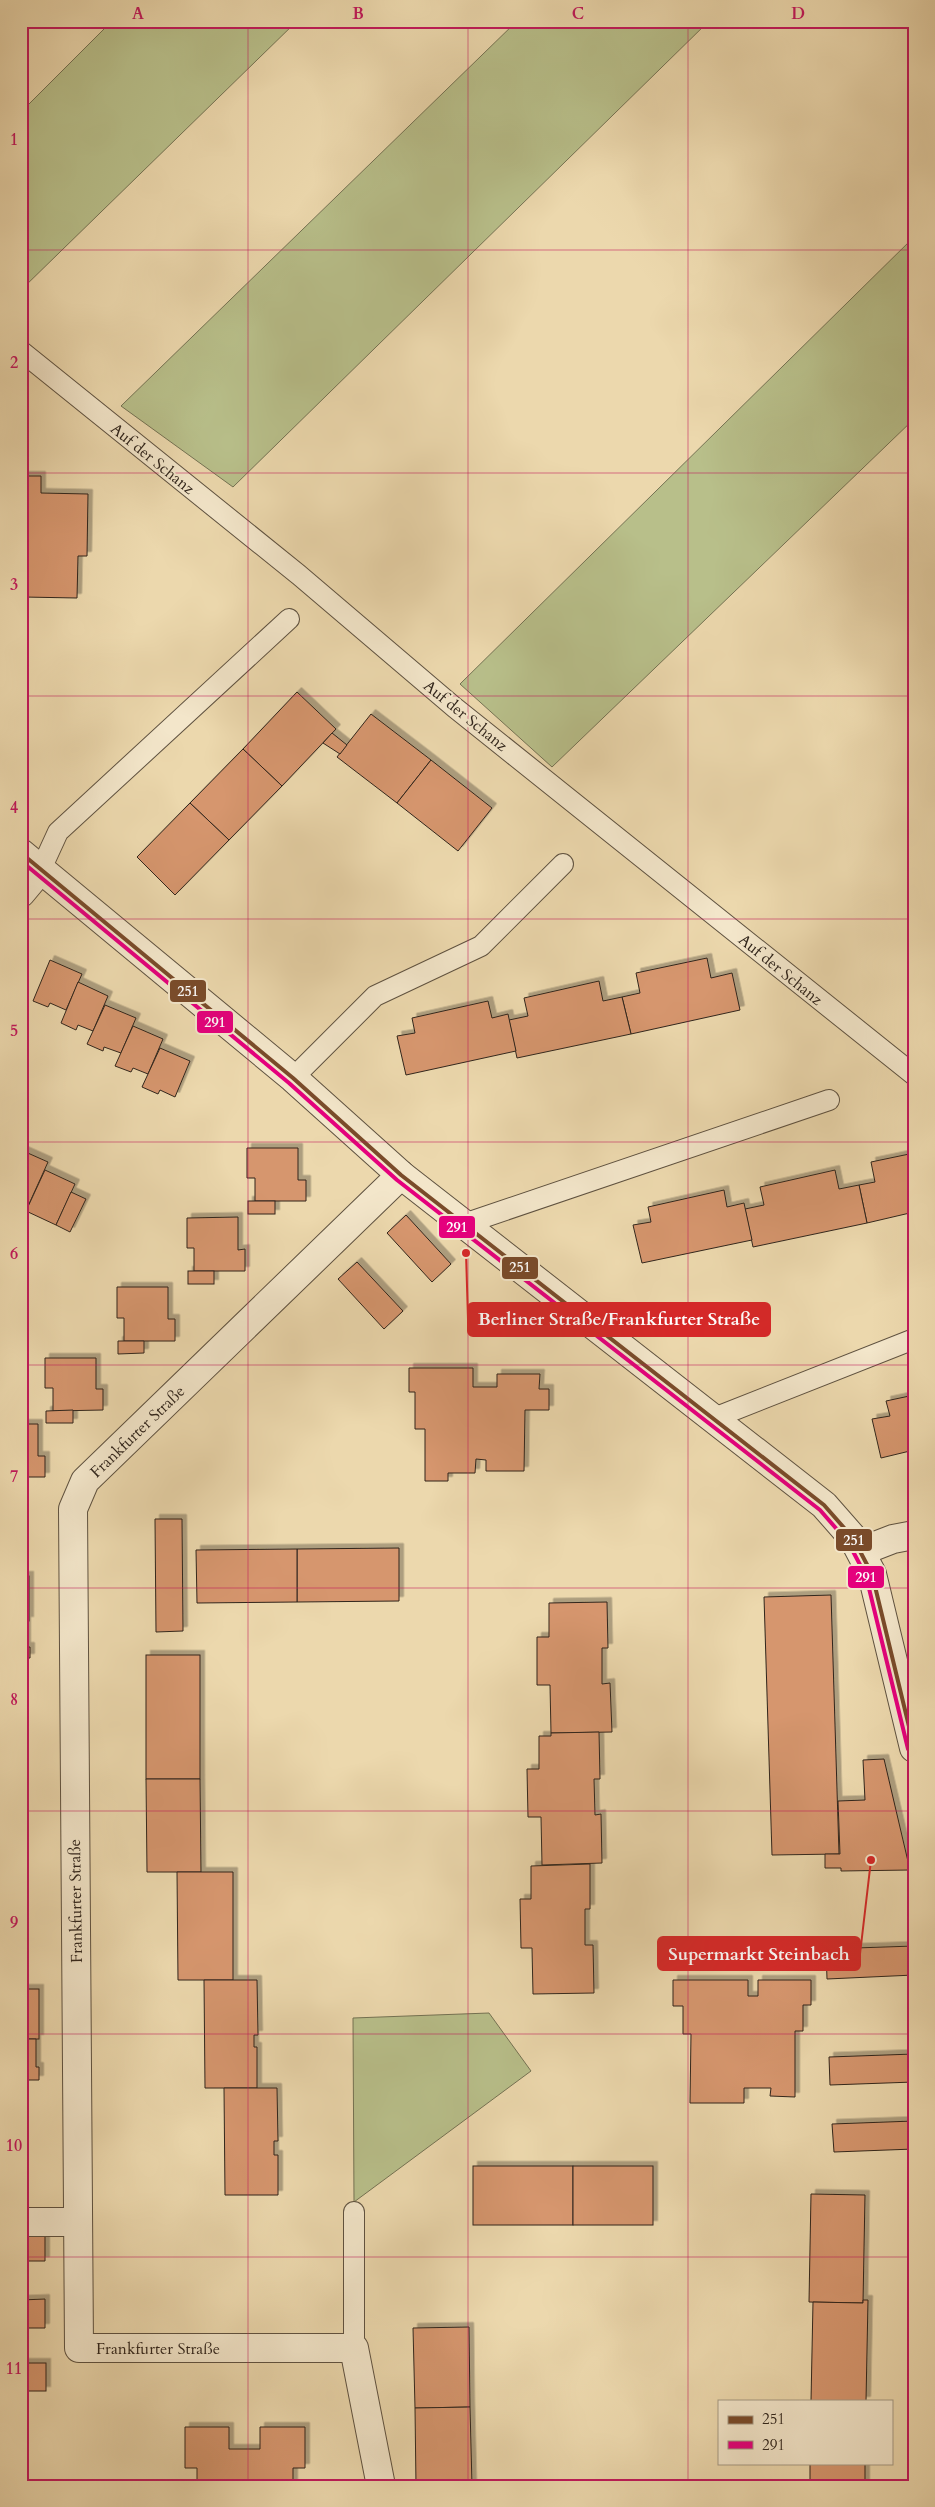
<svg xmlns="http://www.w3.org/2000/svg" width="935" height="2507" font-family="Cardo,serif">
  <style>
    .green { fill: #b8bf8a; stroke: #747253 }
    .building { fill: #d6966e; stroke: #30251c; filter: url(#shadow) }
    .lines { fill: none; stroke-linecap: round; stroke-linejoin: round }
    .service-casing { stroke: #5f5240; stroke-width: 22 }
    .minor-casing { stroke: #5f5240; stroke-width: 30 }
    .service { stroke: #f3e6ca; stroke-width: 20 }
    .minor { stroke: #f3e6ca; stroke-width: 28 }
    .bus-1-casing { stroke: #f3e6ca; stroke-width: 8 }
    .bus-2-casing { stroke: #f3e6ca; stroke-width: 8 }
    .bus-1 { stroke: #7a4b2a; stroke-width: 4 }
    .bus-2 { stroke: #e5007d; stroke-width: 4 }
    .grid { fill: none; stroke: #c2185b; stroke-width: 1; stroke-opacity: 0.55 }
    .labels { text-anchor: middle; stroke-width: 4; stroke-linejoin: round; paint-order: stroke }
    .street-label { font-size: 16px; fill: #30251c; stroke: #f3e6ca }
    .leader { fill: none; stroke: #d62828; stroke-width: 2 }
    .callout-dot { fill: #d62828; stroke: #f3e6ca; stroke-width: 2 }
    .callout { fill: #d62828; stroke: #d62828; stroke-width: 2 }
    .callout-label { font-size: 18px; text-anchor: middle; font-weight: bold; fill: #fff }
    .line-badge { stroke: #f3e6ca; stroke-width: 2 }
    .badge-label { font-size: 14px; text-anchor: middle; font-weight: bold; fill: #fff }
    .neatline { fill: none; stroke: #c2185b; stroke-width: 2 }
    .grid-label { font-size: 16px; text-anchor: middle; font-weight: bold; fill: #c2185b }
  </style>
  <defs>
    <filter id="shadow"><feDropShadow dx="4.5" dy="-4.5" stdDeviation="0" flood-color="#0004"/></filter>
  </defs>
  <rect width="100%" height="100%" fill="#ecd8ad"/>
  <filter id="stains"><feTurbulence type="fractalNoise" baseFrequency=".004" numOctaves="4"/><feColorMatrix values="0 0 0 0 .2 0 0 0 0 .09 0 0 0 0 .02 0 0 0 .5 -.17"/></filter>
  <radialGradient id="worn" r=".72"><stop offset=".6" stop-color="#630" stop-opacity="0"/><stop offset="1" stop-color="#630" stop-opacity=".3"/></radialGradient>
  <g class="green">
    <polygon points="112,21 297,21 21,290 21,112"/>
    <polygon points="517,21 709,21 233,487 121,406"/>
    <polygon points="914,237 914,419 552,767 460,684"/>
    <polygon points="489,2013 531,2071 354,2202 353,2018"/>
  </g>
  <g class="building">
    <polygon points="24,476 41,476 41,493 88,494 87,556 78,556 77,598 23,597 21,486 24,486"/>
    <polygon points="297,692 336,729 282,786 243,749"/>
    <polygon points="371,714 431,760 397,803 337,757"/>
    <polygon points="332,733 347,745 340,754 323,743"/>
    <polygon points="243,749 282,786 229,840 190,803"/>
    <polygon points="431,760 492,808 458,851 397,803"/>
    <polygon points="190,803 229,840 175,895 137,857"/>
    <polygon points="707,958 711,978 732,973 740,1010 631,1034 622,997 640,993 636,973"/>
    <polygon points="50,960 82,974 66,1010 50,1003 48,1007 33,1001"/>
    <polygon points="599,981 603,1001 622,997 631,1034 517,1058 509,1020 528,1016 524,998"/>
    <polygon points="78,982 108,996 93,1031 78,1025 76,1030 61,1023"/>
    <polygon points="488,1001 492,1018 508,1014 516,1051 406,1075 397,1036 415,1033 412,1018"/>
    <polygon points="105,1005 136,1018 121,1053 104,1047 103,1051 87,1044"/>
    <polygon points="133,1026 163,1039 148,1074 133,1068 131,1072 115,1066"/>
    <polygon points="160,1048 190,1061 175,1097 160,1090 158,1094 142,1087"/>
    <polygon points="247,1148 298,1148 298,1180 306,1180 306,1201 255,1201 255,1178 247,1178"/>
    <polygon points="21,1150 48,1162 29,1204 21,1200"/>
    <polygon points="914,1153 914,1212 867,1223 859,1185 875,1182 871,1162"/>
    <polygon points="45,1170 75,1184 56,1225 26,1211"/>
    <polygon points="835,1170 839,1189 859,1185 867,1223 753,1247 745,1209 764,1205 760,1187"/>
    <polygon points="724,1190 727,1207 744,1203 752,1240 642,1263 633,1225 651,1222 648,1207"/>
    <polygon points="71,1192 86,1199 70,1232 56,1225"/>
    <rect x="248" y="1201" width="27" height="13"/>
    <polygon points="406,1215 451,1264 432,1282 387,1233"/>
    <polygon points="238,1217 238,1250 245,1249 245,1271 194,1271 194,1248 187,1248 187,1218"/>
    <polygon points="357,1262 403,1311 384,1329 338,1279"/>
    <rect x="188" y="1271" width="26" height="13"/>
    <polygon points="117,1287 168,1287 168,1319 175,1319 175,1341 124,1341 124,1318 117,1318"/>
    <polygon points="118,1341 144,1341 144,1353 118,1354"/>
    <polygon points="45,1358 96,1358 96,1389 103,1389 103,1410 53,1411 53,1388 45,1388"/>
    <polygon points="409,1368 473,1368 473,1387 497,1387 497,1374 540,1374 539,1389 549,1389 549,1410 525,1410 524,1471 486,1471 486,1460 476,1459 475,1473 448,1473 448,1481 425,1481 425,1429 415,1429 415,1392 409,1392"/>
    <polygon points="914,1395 914,1450 881,1458 872,1419 890,1416 886,1401"/>
    <polygon points="73,1410 73,1423 46,1423 46,1411"/>
    <polygon points="21,1424 38,1424 38,1456 45,1456 45,1477 21,1477"/>
    <polygon points="155,1519 182,1519 183,1631 156,1632"/>
    <polygon points="399,1548 399,1601 297,1602 297,1549"/>
    <polygon points="297,1549 297,1602 197,1603 196,1550"/>
    <rect x="21" y="1576" width="8" height="45"/>
    <polygon points="831,1595 839,1854 772,1855 764,1597"/>
    <polygon points="607,1602 608,1648 602,1648 602,1684 610,1683 612,1732 551,1733 550,1685 537,1685 537,1637 549,1637 549,1603"/>
    <polygon points="21,1621 26,1621 26,1647 30,1647 30,1658 21,1658"/>
    <rect x="146" y="1655" width="54" height="124"/>
    <polygon points="599,1732 600,1779 594,1779 595,1815 601,1814 602,1863 542,1865 541,1817 528,1817 527,1769 539,1769 539,1736 551,1736 551,1733"/>
    <polygon points="884,1759 910,1870 841,1871 841,1868 825,1868 825,1854 840,1854 838,1801 865,1800 863,1760"/>
    <polygon points="146,1779 200,1779 201,1872 147,1872"/>
    <polygon points="590,1864 590,1909 585,1909 585,1945 593,1945 594,1993 533,1994 532,1948 521,1948 520,1899 531,1899 531,1866"/>
    <polygon points="177,1872 233,1872 233,1980 178,1980"/>
    <polygon points="914,1946 914,1975 827,1979 826,1949"/>
    <polygon points="204,1980 257,1980 258,2035 254,2035 254,2047 257,2047 257,2088 205,2088"/>
    <polygon points="673,1980 748,1980 748,1996 758,1996 758,1980 811,1980 811,2005 803,2005 803,2031 795,2031 795,2097 770,2096 771,2088 744,2088 744,2103 690,2103 691,2034 683,2034 683,2006 673,2006"/>
    <rect x="21" y="1989" width="18" height="50"/>
    <polygon points="21,2039 36,2039 36,2067 39,2067 39,2080 21,2080"/>
    <polygon points="914,2054 914,2082 830,2085 829,2057"/>
    <polygon points="224,2088 277,2088 278,2141 274,2141 274,2155 278,2155 278,2195 225,2195"/>
    <polygon points="914,2121 914,2149 834,2152 832,2124"/>
    <rect x="473" y="2166" width="100" height="59"/>
    <rect x="573" y="2166" width="80" height="59"/>
    <polygon points="811,2194 865,2195 863,2303 809,2302"/>
    <polygon points="45,2232 45,2261 21,2261 21,2233"/>
    <polygon points="45,2299 45,2328 21,2328 21,2300"/>
    <polygon points="863,2300 868,2300 866,2401 811,2401 813,2302 863,2303"/>
    <polygon points="469,2327 470,2407 415,2408 413,2328"/>
    <rect x="21" y="2363" width="25" height="28"/>
    <polygon points="470,2407 472,2486 416,2486 415,2408"/>
    <polygon points="185,2427 229,2427 229,2449 260,2449 260,2427 305,2427 305,2468 293,2468 293,2486 197,2486 197,2468 185,2468"/>
    <rect x="810" y="2463" width="55" height="23"/>
  </g>
  <g class="lines">
    <defs>
      <g id="service">
        <polyline points="21,351 299,575 454,707 914,1075"/>
        <polyline points="41,869 58,832 289,619"/>
        <polyline points="293,1078 375,996 481,946 563,864"/>
        <polyline points="464,1224 829,1100"/>
        <polyline points="714,1418 914,1339"/>
        <polyline points="354,2212 354,2348"/>
      </g>
      <g id="minor">
        <polyline points="21,853 293,1078 401,1175 824,1505 853,1538 872,1574 914,1748"/>
        <polyline points="21,893 41,869"/>
        <polyline points="862,1551 893,1539 914,1535"/>
        <polyline points="21,2222 78,2222"/>
        <polyline points="381,2486 354,2348 79,2348 73,1509 85,1481 401,1175"/>
      </g>
    </defs>
    <use href="#service" class="service-casing"/>
    <use href="#minor" class="minor-casing"/>
    <use href="#service" class="service"/>
    <use href="#minor" class="minor"/>
    <defs>
      <polyline id="bus-1" points="21,853 293,1078 401,1175 824,1505 853,1538 872,1574 914,1747"/>
      <polyline id="bus-2" points="21,861 289,1083 397,1180 820,1510 848,1542 866,1576 908,1749"/>
    </defs>
    <use href="#bus-1" class="bus-1-casing"/>
    <use href="#bus-2" class="bus-2-casing"/>
    <use href="#bus-1" class="bus-1"/>
    <use href="#bus-2" class="bus-2"/>
  </g>
  <path class="grid" d="M248,21V2486M468,21V2486M688,21V2486M21,250H914M21,473H914M21,696H914M21,919H914M21,1142H914M21,1365H914M21,1588H914M21,1811H914M21,2034H914M21,2257H914"/>
  <g class="labels">
    <g class="street-label">
      <text transform="translate(153 458) rotate(39)" y="6">Auf der Schanz</text>
      <text transform="translate(466 715) rotate(39)" y="6">Auf der Schanz</text>
      <text transform="translate(781 969) rotate(39)" y="6">Auf der Schanz</text>
      <text transform="translate(137 1431) rotate(-44)" y="6">Frankfurter Straße</text>
      <text transform="translate(75 1901) rotate(-91)" y="6">Frankfurter Straße</text>
      <text x="158" y="2354">Frankfurter Straße</text>
    </g>
  </g>
  <path class="leader" d="M466 1253L468 1319M871 1860L860 1954"/>
  <g class="callout-dot">
    <circle cx="466" cy="1253" r="5"/>
    <circle cx="871" cy="1860" r="5"/>
  </g>
  <g class="callout">
    <rect x="468" y="1303" width="302" height="33" rx="5"/>
    <rect x="658" y="1937" width="202" height="33" rx="5"/>
  </g>
  <g class="callout-label">
    <text x="619" y="1325">Berliner Straße/Frankfurter Straße</text>
    <text x="759" y="1960">Supermarkt Steinbach</text>
  </g>
  <g class="line-badge">
    <rect x="169" y="979" width="38" height="24" rx="5" fill="#7a4b2a"/>
    <rect x="196" y="1010" width="38" height="24" rx="5" fill="#e5007d"/>
    <rect x="438" y="1215" width="38" height="24" rx="5" fill="#e5007d"/>
    <rect x="501" y="1256" width="38" height="24" rx="5" fill="#7a4b2a"/>
    <rect x="835" y="1528" width="38" height="24" rx="5" fill="#7a4b2a"/>
    <rect x="847" y="1565" width="38" height="24" rx="5" fill="#e5007d"/>
  </g>
  <g class="badge-label">
    <text x="188" y="996">251</text>
    <text x="215" y="1027">291</text>
    <text x="457" y="1232">291</text>
    <text x="520" y="1272">251</text>
    <text x="854" y="1545">251</text>
    <text x="866" y="1582">291</text>
  </g>
  <rect width="935" height="2507" fill="none" stroke="#ecd8ad" stroke-width="55"/>
  <rect x="718" y="2400" width="175" height="65" fill="#f3e6ca" stroke="#a59984"/>
  <rect x="728" y="2416" width="25" height="8" fill="#7a4b2a" stroke="#a59984"/>
  <text x="762" y="2424" font-size="15" fill="#30251c">251</text>
  <rect x="728" y="2441" width="25" height="8" fill="#e5007d" stroke="#a59984"/>
  <text x="762" y="2450" font-size="15" fill="#30251c">291</text>
  <rect x="28" y="28" width="880" height="2452" class="neatline"/>
  <g class="grid-label">
    <text x="138" y="19">A</text>
    <text x="358" y="19">B</text>
    <text x="578" y="19">C</text>
    <text x="798" y="19">D</text>
    <text x="14" y="145">1</text>
    <text x="14" y="368">2</text>
    <text x="14" y="590">3</text>
    <text x="14" y="813">4</text>
    <text x="14" y="1036">5</text>
    <text x="14" y="1259">6</text>
    <text x="14" y="1482">7</text>
    <text x="14" y="1705">8</text>
    <text x="14" y="1928">9</text>
    <text x="14" y="2151">10</text>
    <text x="14" y="2374">11</text>
  </g>
  <rect width="100%" height="100%" filter="url(#stains)"/>
  <rect width="100%" height="100%" fill="url(#worn)"/>
</svg>
